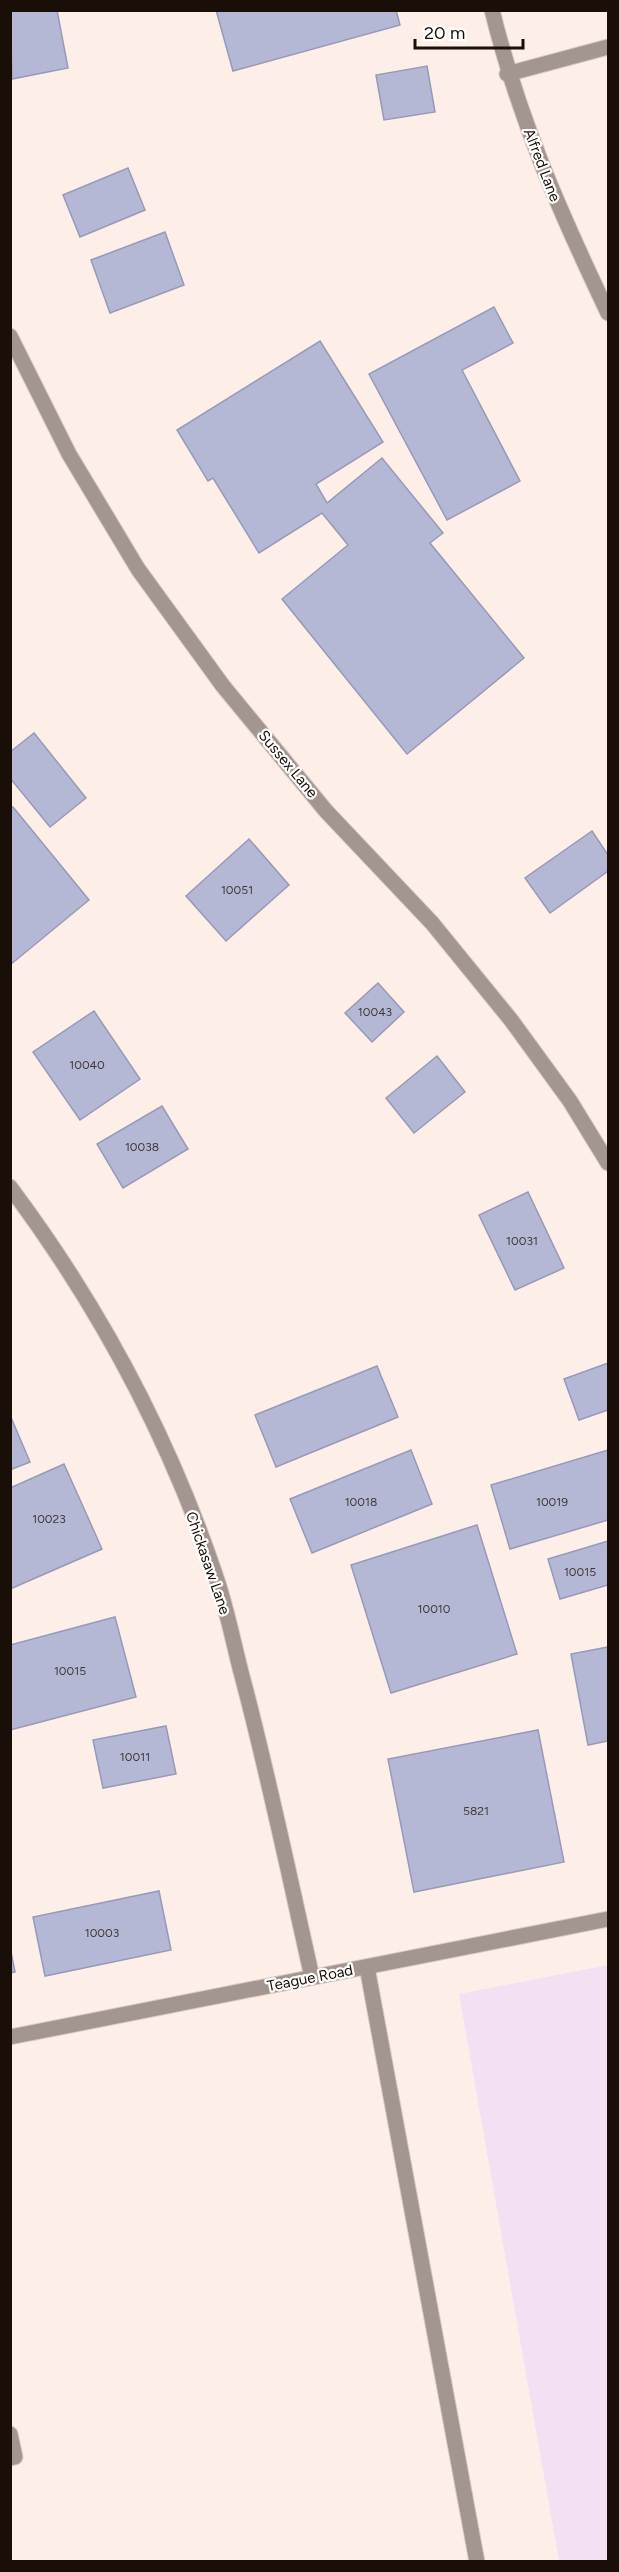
<svg xmlns="http://www.w3.org/2000/svg" width="619" height="2572" font-family="Figtree,sans-serif">
  <style>
    .industrial { fill: #f3e1f3 }
    .building { fill: #b5b8d4; stroke: #9799b9; stroke-width: 1.5 }
    .lines { fill: none; stroke-linecap: round; stroke-linejoin: round }
    .minor-casing { stroke: #d9cbc3; stroke-width: 17 }
    .minor { stroke: #a39590; stroke-width: 15 }
    .labels { text-anchor: middle; stroke-width: 4.5; stroke-linejoin: round; paint-order: stroke }
    .number-label { font-size: 12px; fill: #41393b }
    .street-label { font-size: 15px; fill: #1a0f08; stroke: #fff }
  </style>
  <rect width="100%" height="100%" fill="#fdefe7"/>
  <polygon class="industrial" points="608,1965 608,2561 559,2561 459,1994"/>
  <g class="building">
    <polygon points="10,10 57,10 68,68 12,79"/>
    <polygon points="216,10 396,10 400,25 233,71"/>
    <polygon points="427,66 435,112 384,120 376,75"/>
    <polygon points="128,168 145,210 80,237 63,195"/>
    <polygon points="165,232 184,285 110,313 91,260"/>
    <polygon points="494,307 513,343 462,370 520,481 447,520 369,374"/>
    <polygon points="320,341 383,442 316,484 327,503 382,458 443,533 430,543 524,658 407,754 282,599 348,545 322,513 259,553 213,478 208,481 177,430"/>
    <polygon points="34,733 86,798 50,827 10,778 10,752"/>
    <polygon points="13,807 89,900 10,965 10,809"/>
    <polygon points="592,831 608,855 608,871 550,913 525,878"/>
    <polygon points="249,839 289,885 226,941 186,896"/>
    <polygon points="378,983 404,1012 372,1042 345,1013"/>
    <polygon points="94,1011 140,1079 80,1120 33,1052"/>
    <polygon points="437,1056 465,1092 414,1133 386,1098"/>
    <polygon points="162,1106 188,1149 123,1188 97,1144"/>
    <polygon points="528,1192 564,1268 515,1290 479,1215"/>
    <polygon points="608,1363 608,1410 579,1420 564,1379"/>
    <polygon points="377,1366 398,1417 276,1467 255,1415"/>
    <polygon points="10,1415 30,1462 10,1470"/>
    <polygon points="411,1450 432,1504 312,1553 290,1499"/>
    <polygon points="608,1450 608,1520 510,1549 491,1485"/>
    <polygon points="64,1464 102,1549 10,1589 10,1488"/>
    <polygon points="477,1525 517,1654 391,1693 351,1565"/>
    <polygon points="608,1541 608,1585 560,1599 548,1559"/>
    <polygon points="115,1617 136,1697 10,1730 10,1645"/>
    <polygon points="608,1647 608,1741 588,1745 571,1654"/>
    <polygon points="166,1726 176,1774 103,1788 93,1740"/>
    <polygon points="538,1730 564,1862 414,1892 388,1759"/>
    <polygon points="159,1891 171,1950 45,1976 33,1917"/>
    <polygon points="10,1947 15,1972 10,1973"/>
  </g>
  <g class="lines">
    <defs>
      <g id="minor">
        <path d="M492,10C519,120 560,212 608,313"/>
        <polyline points="507,74 608,47"/>
        <polyline points="10,336 69,454 138,569 223,686 326,811 432,923 511,1020 570,1101 608,1163"/>
        <path d="M10,1187C99,1306 170,1439 217,1580C227,1610 233,1641 241,1672C268,1773 289,1875 312,1977"/>
        <polyline points="367,1967 477,2562"/>
        <polyline points="10,2037 608,1919"/>
        <polyline points="10,2434 15,2457 10,2458"/>
      </g>
    </defs>
    <use href="#minor" class="minor-casing"/>
    <use href="#minor" class="minor"/>
  </g>
  <g class="labels">
    <g class="number-label">
      <text x="237" y="894">10051</text>
      <text x="375" y="1016">10043</text>
      <text x="87" y="1069">10040</text>
      <text x="142" y="1151">10038</text>
      <text x="522" y="1245">10031</text>
      <text x="361" y="1506">10018</text>
      <text x="552" y="1506">10019</text>
      <text x="49" y="1523">10023</text>
      <text x="580" y="1576">10015</text>
      <text x="434" y="1613">10010</text>
      <text x="70" y="1675">10015</text>
      <text x="135" y="1761">10011</text>
      <text x="476" y="1815">5821</text>
      <text x="102" y="1937">10003</text>
    </g>
    <g class="street-label">
      <text transform="translate(542 165) rotate(69)" y="5">Alfred Lane</text>
      <text transform="translate(288 764) rotate(50)" y="5">Sussex Lane</text>
      <text transform="translate(208 1563) rotate(71)" y="5">Chickasaw Lane</text>
      <text transform="translate(310 1978) rotate(-11)" y="5">Teague Road</text>
    </g>
  </g>
  <rect width="619" height="2572" fill="none" stroke="#1a0f08" stroke-width="24"/>
  <path d="M415 39v9h108v-9" fill="none" stroke="#1a0f08" stroke-width="3"/>
  <text x="424" y="39" font-size="18" fill="#1a0f08" stroke="#ffffff" stroke-width="4.5" paint-order="stroke">20 m</text>
</svg>
